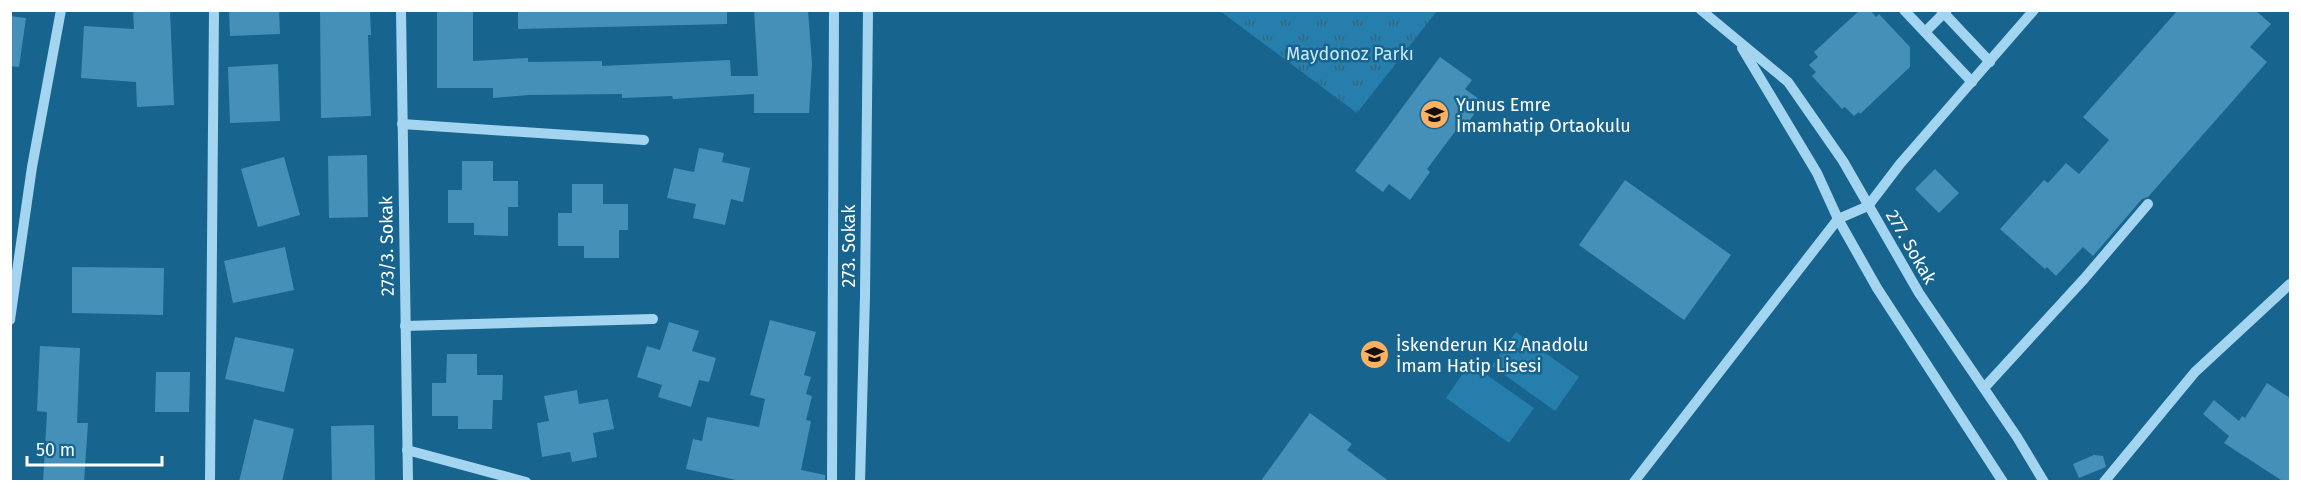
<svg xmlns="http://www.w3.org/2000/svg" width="2301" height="492" font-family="'Fira Sans',sans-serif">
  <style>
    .green { fill: #267eac }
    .park { fill: url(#park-tufts) }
    .building { fill: #4490b9 }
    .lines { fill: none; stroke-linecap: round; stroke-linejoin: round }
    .minor { stroke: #a3d5f0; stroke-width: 10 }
    .labels { text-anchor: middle; stroke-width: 5; stroke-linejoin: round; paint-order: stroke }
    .park-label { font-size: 18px; fill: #c9eafb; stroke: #17648f }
    .poi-label { font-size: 18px; fill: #fff; stroke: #17648f; text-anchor: start }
    .street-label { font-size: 18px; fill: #fff; stroke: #17648f }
  </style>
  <defs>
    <pattern id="park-tufts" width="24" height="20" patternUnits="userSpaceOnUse" patternTransform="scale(1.5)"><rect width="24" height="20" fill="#267eac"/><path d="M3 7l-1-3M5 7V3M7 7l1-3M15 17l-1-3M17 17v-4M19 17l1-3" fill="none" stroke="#39657c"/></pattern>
  </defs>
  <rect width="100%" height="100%" fill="#17648f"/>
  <g class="green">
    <polygon points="1516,332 1579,377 1555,411 1492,366"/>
    <polygon points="1470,363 1534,408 1509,443 1446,398"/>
  </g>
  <polygon class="park" points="1220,11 1437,11 1357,113"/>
  <g class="building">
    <polygon points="133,10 170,10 174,105 137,107 136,82 81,78 84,26 134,29"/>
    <polygon points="229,10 279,10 280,34 230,36"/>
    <polygon points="320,10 370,10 371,35 368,35 371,116 321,118"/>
    <polygon points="437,10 473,10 473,61 528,58 528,62 602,61 602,66 730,60 731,76 758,76 754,10 808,10 812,64 809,113 754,113 754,94 673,99 672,96 622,98 622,94 529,95 493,98 493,88 437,88"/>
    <polygon points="518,10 727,10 727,24 518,29"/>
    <polygon points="1860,10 1870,10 1876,17 1879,14 1910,47 1910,67 1860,114 1859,112 1854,116 1845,107 1842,109 1812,76 1816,72 1809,65 1818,57 1814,52"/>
    <polygon points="2178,10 2255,10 2271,24 2250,47 2267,62 2148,197 2142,199 2093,256 2083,247 2056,276 2047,267 2045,269 2000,229 2044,180 2048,183 2066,163 2079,174 2109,140 2083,117"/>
    <polygon points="10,16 26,18 19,67 10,66"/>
    <polygon points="1440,57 1472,80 1465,89 1483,102 1461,132 1457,129 1427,169 1430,172 1410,200 1389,184 1383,192 1355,171"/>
    <polygon points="278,64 280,121 230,123 228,67"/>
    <polygon points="699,148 724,153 722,162 750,168 743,202 731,199 725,225 693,218 696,204 667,198 674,168 694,172"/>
    <polygon points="367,155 368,217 329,218 328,156"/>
    <polygon points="284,157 300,215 258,227 241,169"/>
    <polygon points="462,161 493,161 493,181 518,181 518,207 508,207 508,236 474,235 474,223 448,223 448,190 462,190"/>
    <polygon points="1935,169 1959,193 1939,213 1915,189"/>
    <polygon points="1625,180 1731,255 1684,320 1579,245"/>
    <polygon points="572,184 603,184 603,204 628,204 628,230 619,230 619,258 584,258 584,246 558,246 558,213 572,213"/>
    <polygon points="285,247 294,290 233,303 224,261"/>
    <polygon points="72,267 164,268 163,315 72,313"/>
    <polygon points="770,320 816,332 804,375 811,377 806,394 812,396 806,420 811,421 801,470 825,475 825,482 745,482 686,469 693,439 702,441 707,417 759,427 765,399 750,395"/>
    <polygon points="669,322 699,331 692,351 716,358 709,382 699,380 691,407 658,397 662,385 637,377 647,346 660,350"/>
    <polygon points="235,337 294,349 284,392 225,379"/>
    <polygon points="40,346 80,348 77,423 88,423 84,482 43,482 47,412 37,411"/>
    <polygon points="447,354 477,354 477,375 503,375 502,400 493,400 492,429 458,429 458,416 432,416 432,383 446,383"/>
    <polygon points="156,372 190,372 189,412 155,412"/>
    <polygon points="2267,383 2290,398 2290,482 2284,482 2224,443 2229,436 2203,414 2214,400 2239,421 2242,416 2245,418"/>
    <polygon points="577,390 579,404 608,399 614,429 593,433 597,457 572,462 570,452 542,457 537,423 549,421 544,396"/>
    <polygon points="1310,413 1352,444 1347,450 1390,482 1260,482"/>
    <polygon points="254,419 294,429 282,482 239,482"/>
    <polygon points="374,425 375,482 332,482 331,426"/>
    <polygon points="2094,455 2103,456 2106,467 2079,478 2073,464"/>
  </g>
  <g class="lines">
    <g class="minor">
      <polyline points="401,10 408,482"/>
      <polyline points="1701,10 1788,82 1843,161 1919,293 2017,437 2044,482"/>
      <polyline points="1904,10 1972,82"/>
      <polyline points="1941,10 1990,62"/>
      <polyline points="1925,32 1947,10"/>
      <polyline points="1742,48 1817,173 1838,219 1877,288 2003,482"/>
      <polyline points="402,124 644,140"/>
      <polyline points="10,320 32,167 61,10"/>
      <polyline points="405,326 653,319"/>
      <polyline points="1984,388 2084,279 2148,204"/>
      <polyline points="407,450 526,482"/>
      <polyline points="210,482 214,10"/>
      <polyline points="832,482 834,10"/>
      <polyline points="860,482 865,296 868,10"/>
      <polyline points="1634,482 1838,219 1868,206 1900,164 2034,10"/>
      <polyline points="2104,482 2195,372 2290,284"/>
    </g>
  </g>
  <defs>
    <symbol id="school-disc" viewBox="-11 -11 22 22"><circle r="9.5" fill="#ffb162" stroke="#17648f"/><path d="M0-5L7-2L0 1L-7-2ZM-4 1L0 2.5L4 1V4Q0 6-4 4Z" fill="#111"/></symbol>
  </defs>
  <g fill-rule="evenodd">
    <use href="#school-disc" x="1418" y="98" width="33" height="33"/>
    <use href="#school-disc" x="1358" y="338" width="33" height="33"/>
  </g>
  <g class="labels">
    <g class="park-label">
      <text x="1350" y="60">Maydonoz Parkı</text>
    </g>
    <g class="poi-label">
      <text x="1456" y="111">Yunus Emre<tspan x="1456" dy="21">İmamhatip Ortaokulu</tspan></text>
      <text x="1396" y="351">İskenderun Kız Anadolu<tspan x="1396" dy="21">İmam Hatip Lisesi</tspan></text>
    </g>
    <g class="street-label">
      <text transform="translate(387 246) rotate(-91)" y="6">273/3. Sokak</text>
      <text transform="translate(849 246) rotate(-90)" y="6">273. Sokak</text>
      <text transform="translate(1911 247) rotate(60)" y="6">277. Sokak</text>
    </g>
  </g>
  <rect width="2301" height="492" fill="none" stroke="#ffffff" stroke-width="24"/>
  <path d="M27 456v9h135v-9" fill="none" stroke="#ffffff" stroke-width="3"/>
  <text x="36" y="456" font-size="18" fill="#ffffff" stroke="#17648f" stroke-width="4.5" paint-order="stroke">50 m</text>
</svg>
